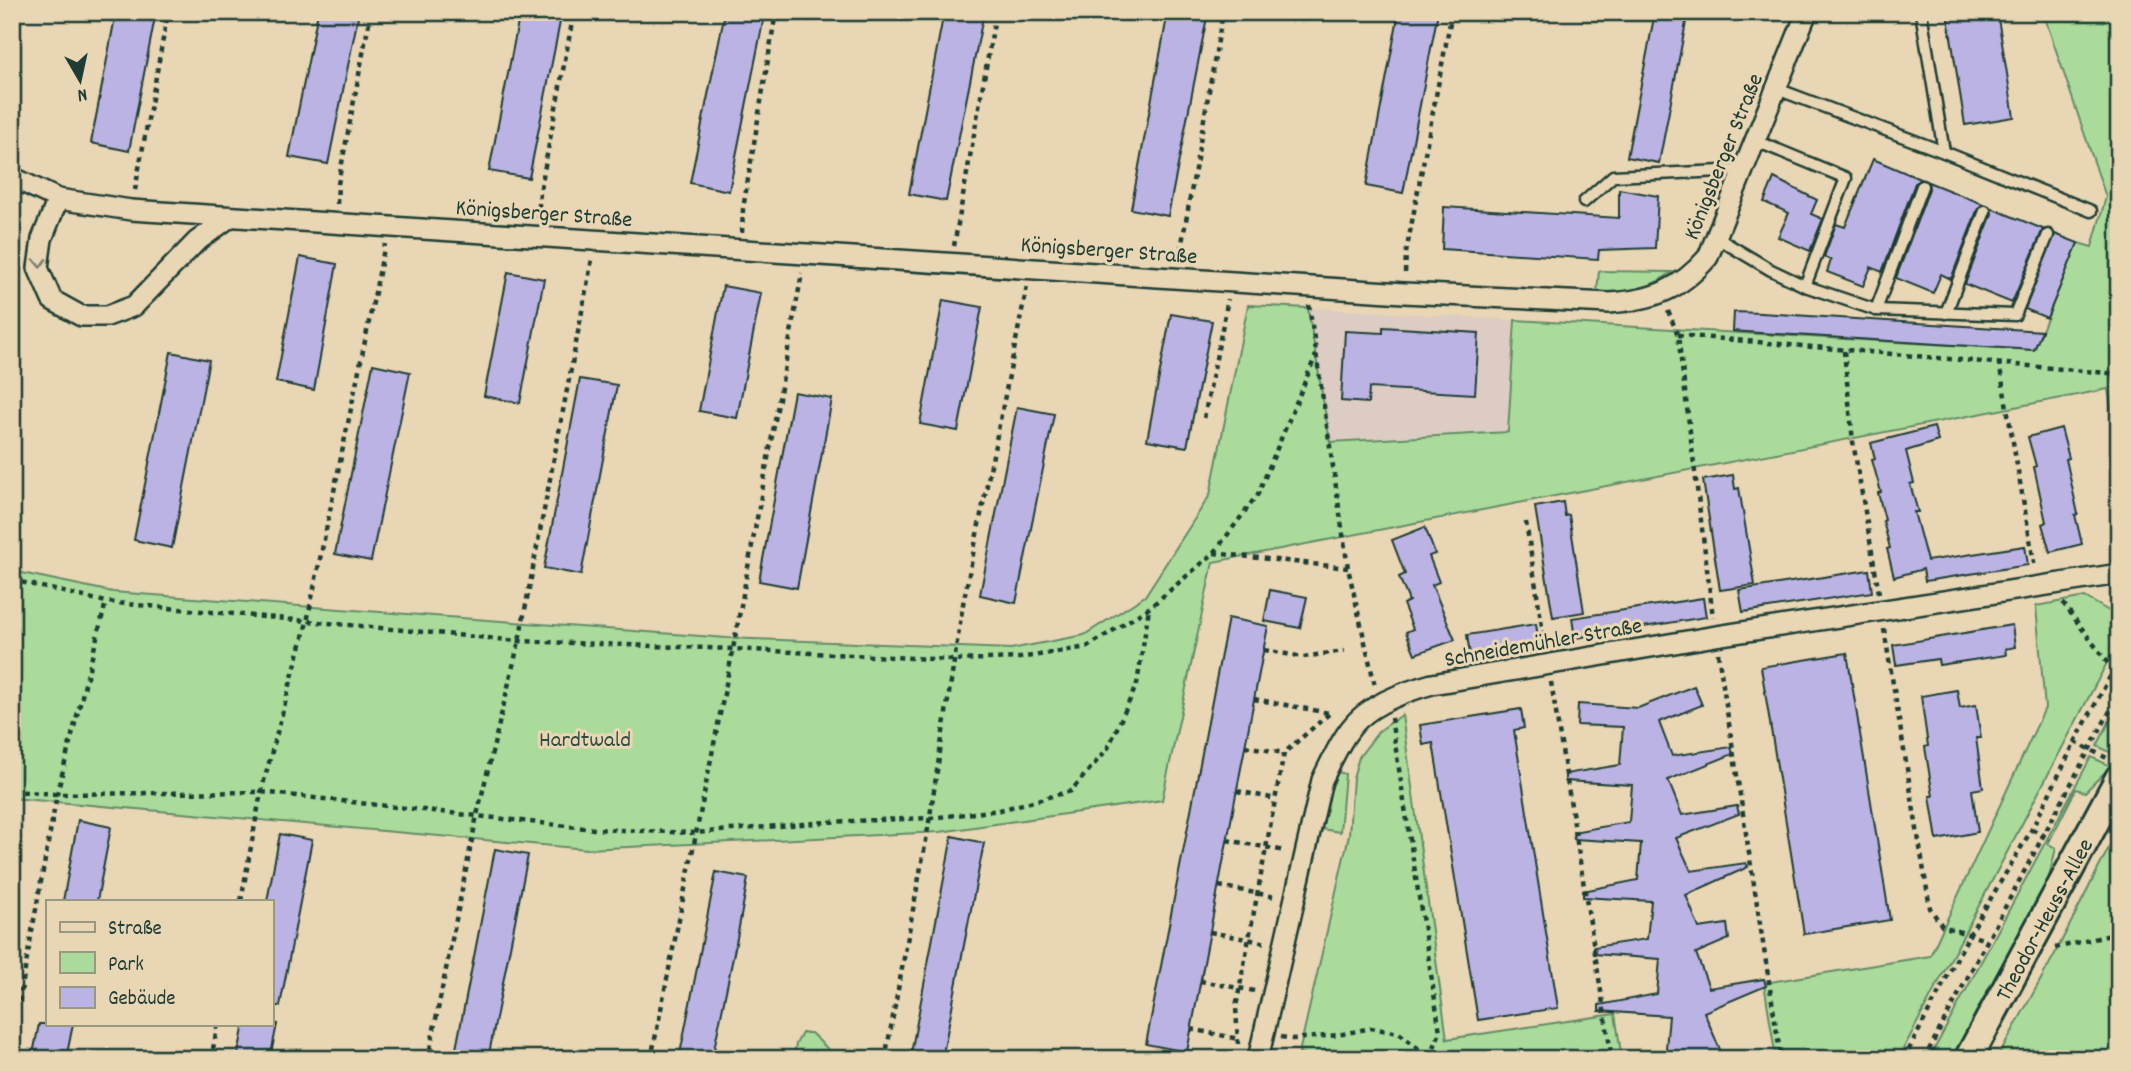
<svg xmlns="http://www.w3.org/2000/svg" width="2131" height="1071" font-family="Dekko,sans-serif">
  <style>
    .built { fill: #dcccc3 }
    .green { fill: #aadb9b; stroke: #648c68; stroke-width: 2 }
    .building { fill: #bcb3e5; stroke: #1f3d34; stroke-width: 2 }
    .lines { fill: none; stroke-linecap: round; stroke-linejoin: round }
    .service-casing { stroke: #1f3d34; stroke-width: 15 }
    .minor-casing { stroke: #1f3d34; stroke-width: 24 }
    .secondary-casing { stroke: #1f3d34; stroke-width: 32 }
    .path { stroke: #1f3d34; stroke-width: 4.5; stroke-dasharray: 5 5; stroke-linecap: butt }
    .service { stroke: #e9d6b4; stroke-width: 10 }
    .minor { stroke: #e9d6b4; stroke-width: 19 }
    .secondary { stroke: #e9d6b4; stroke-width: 26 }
    .oneway { stroke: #7a826e }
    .labels { text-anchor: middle; stroke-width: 6; stroke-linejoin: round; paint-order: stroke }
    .street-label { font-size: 23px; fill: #1f3d34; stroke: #e9d6b4 }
    .park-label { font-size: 23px; fill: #2d4d3e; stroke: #e9d6b4 }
  </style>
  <rect width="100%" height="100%" fill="#e9d6b4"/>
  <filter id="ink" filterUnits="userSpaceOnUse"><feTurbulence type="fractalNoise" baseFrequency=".0143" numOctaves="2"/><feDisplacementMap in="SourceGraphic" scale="14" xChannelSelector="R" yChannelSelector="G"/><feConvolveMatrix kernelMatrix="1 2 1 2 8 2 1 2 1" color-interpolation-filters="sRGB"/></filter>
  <g filter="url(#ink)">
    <polygon class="built" points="1309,308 1513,320 1508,431 1330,441"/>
    <g class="green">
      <polygon points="2043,12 2119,12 2119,459 2108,389 1213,562 1162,800 940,832 587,849 12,798 12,571 113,592 727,638 1011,649 1084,635 1145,596 1210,495 1248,305 1308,308 1330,442 1508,432 1515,320 2034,350 2078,243 2092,247 2106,197"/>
      <path d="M1599,271L1672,272C1650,289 1625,294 1597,293Z"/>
      <polygon points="2085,597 2119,617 2119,640 1898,1059 1776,1059 1764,983 1930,956 2045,708 2036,606"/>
      <polygon points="2119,703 2119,749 2116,755 2097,746"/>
      <polygon points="1402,715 1447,1039 1615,1014 1622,1059 1325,1059 1299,1053 1349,835 1353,778 1359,757 1379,731"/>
      <polygon points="2091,757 2111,766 2085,792 2076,789 2048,844 2056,848 2047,885 1953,1059 1929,1059"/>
      <polygon points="1338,772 1345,774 1340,832 1315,828"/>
      <polygon points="2119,828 2119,1059 1997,1059 2057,950"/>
      <polygon points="802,1033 811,1033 832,1053 833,1059 793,1059 796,1044"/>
    </g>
    <g class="building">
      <polygon points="116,12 156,12 129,151 91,143"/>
      <polygon points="318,12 359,12 328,164 289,157"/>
      <polygon points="520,12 562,12 529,178 489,171"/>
      <polygon points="725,12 765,12 729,191 690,183"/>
      <polygon points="944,12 984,12 946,201 909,194"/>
      <polygon points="1168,12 1208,12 1168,216 1131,209"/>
      <polygon points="1399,12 1438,12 1403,193 1366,186"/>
      <polygon points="1655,12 1688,12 1659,163 1627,157"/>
      <polygon points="1947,12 1997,12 2014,117 1965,125"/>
      <polygon points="1873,159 1920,179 1915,183 1882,272 1871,267 1863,286 1827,272 1831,260 1824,257 1836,224 1845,227"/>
      <polygon points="1774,178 1817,200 1811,214 1823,219 1810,251 1778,237 1789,213 1764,202"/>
      <polygon points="1928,182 1983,204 1978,208 1951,279 1941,274 1933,293 1896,278 1929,189"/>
      <polygon points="1619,189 1658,196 1655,248 1599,250 1598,259 1442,249 1444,207 1619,218"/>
      <polygon points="1991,208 2043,229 2012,303 1965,284 1992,214"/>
      <polygon points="2055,234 2078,243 2047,318 2025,309"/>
      <polygon points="300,257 337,264 314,390 276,382"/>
      <polygon points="508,272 544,279 520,403 484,396"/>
      <polygon points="723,286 761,293 737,418 699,411"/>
      <polygon points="943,300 982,307 958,431 920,424"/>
      <polygon points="1734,312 1761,313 2042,331 2034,350 1760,333 1733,331"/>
      <polygon points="1171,314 1212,321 1187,447 1147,440"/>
      <polygon points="1383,327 1479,333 1475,394 1369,388 1368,403 1341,401 1345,331 1383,333"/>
      <polygon points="171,352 209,360 172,548 134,540"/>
      <polygon points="373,364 410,372 371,561 335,554"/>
      <polygon points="580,379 617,385 581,575 544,568"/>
      <polygon points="794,392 832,399 797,588 759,581"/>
      <polygon points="1017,407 1054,414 1016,603 980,595"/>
      <polygon points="1934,427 1938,441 1906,451 1914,483 1910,484 1918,512 1914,512 1927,561 2025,546 2028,565 1925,581 1923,569 1894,577 1887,549 1890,548 1883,521 1885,520 1878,493 1881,492 1872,460 1875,459 1871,443"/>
      <polygon points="2061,428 2069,458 2066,459 2078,514 2075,515 2082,544 2050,552 2042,524 2046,522 2034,467 2036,466 2028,437"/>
      <polygon points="1733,475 1735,489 1739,488 1755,585 1720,590 1703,480"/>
      <polygon points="1563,502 1565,516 1569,515 1584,612 1553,617 1535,507"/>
      <polygon points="1425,527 1435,554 1429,556 1439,582 1432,585 1455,640 1415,654 1406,632 1413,629 1403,604 1409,601 1399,577 1405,574 1392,540"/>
      <polygon points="1869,570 1872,592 1743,612 1739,590"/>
      <polygon points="1270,590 1307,597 1300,628 1264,621"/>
      <polygon points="1703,598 1706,617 1575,638 1572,618"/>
      <polygon points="1228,618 1268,626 1187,1052 1146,1044"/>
      <polygon points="1536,624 1539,644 1470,655 1467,635"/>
      <polygon points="2012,625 2015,647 2005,649 2006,655 1939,665 1938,659 1896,665 1893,645"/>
      <polygon points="1847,653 1890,920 1804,934 1761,667"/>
      <polygon points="1694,686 1702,705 1659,722 1672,756 1731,747 1733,754 1668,780 1682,815 1737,806 1739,814 1676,838 1691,871 1746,863 1748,867 1686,895 1699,928 1727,924 1729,939 1696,953 1709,988 1764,979 1766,986 1704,1012 1724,1059 1665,1059 1669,1016 1599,1011 1599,1005 1657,994 1660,959 1594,954 1594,947 1647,939 1651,901 1583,897 1583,891 1638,880 1641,843 1574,839 1573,832 1629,822 1632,785 1565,781 1565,774 1620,765 1623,727 1577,725 1578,704 1638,708"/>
      <polygon points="1957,690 1960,708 1976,705 1981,738 1976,738 1983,788 1972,790 1978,832 1937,840 1930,796 1933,796 1925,747 1928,746 1921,696"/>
      <polygon points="1521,709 1524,728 1514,730 1558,1008 1478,1020 1433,743 1423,745 1420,725"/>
      <polygon points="78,820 111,827 97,901 63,901"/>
      <polygon points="280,834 312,840 280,1006 271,1006 271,901 267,901"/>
      <polygon points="952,836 984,843 964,945 942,1059 910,1059"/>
      <polygon points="495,849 528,855 488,1059 454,1059"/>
      <polygon points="716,872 748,878 737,938 712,1059 679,1059"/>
      <polygon points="39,1024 73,1024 66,1059 32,1059"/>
      <polygon points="244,1024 277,1024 270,1059 237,1059"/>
    </g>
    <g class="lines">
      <defs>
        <g id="service">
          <polyline points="1921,12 1944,152"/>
          <polyline points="1777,89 1944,152 2091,211"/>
          <polyline points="1756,141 1846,178 1805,286"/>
          <polyline points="1584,202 1613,176 1744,170"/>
          <polyline points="1717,238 1771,270 1805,286 1876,310 2015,315 2048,235"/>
          <polyline points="1876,310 1922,186"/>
          <polyline points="1946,313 1985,211"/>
        </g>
        <g id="minor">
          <path d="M12,177L58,199L131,210L1404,293L1609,303C1652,300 1679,291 1708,257L1807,12"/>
          <polyline points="58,199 42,239 38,268 52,300 81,316 107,316 134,306 196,242 230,217"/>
          <path d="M1258,1059L1322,780C1332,760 1343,734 1359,719C1378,701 1407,691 1432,684L1716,636L2119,574"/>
        </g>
        <g id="secondary">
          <path id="s1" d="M1968,1059L2119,778"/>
        </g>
      </defs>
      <use href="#service" class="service-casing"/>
      <use href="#minor" class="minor-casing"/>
      <use href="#secondary" class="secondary-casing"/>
      <g class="path">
        <polyline points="135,190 168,12"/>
        <polyline points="337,204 338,184 371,12"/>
        <polyline points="538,218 540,192 574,12"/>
        <polyline points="742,233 743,209 776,12"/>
        <polyline points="954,246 996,12"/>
        <polyline points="1179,260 1223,12"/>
        <polyline points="1405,273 1406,253 1452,12"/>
        <polyline points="1309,305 1348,568 1375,686"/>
        <polyline points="1668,311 1678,335 1713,617"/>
        <polyline points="1678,335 2119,374"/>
        <polyline points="1844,351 1853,442 1879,593"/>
        <polyline points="1999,362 2035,568"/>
        <polyline points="1204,418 1228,299"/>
        <polyline points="1526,522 1545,646"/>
        <polyline points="1214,553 1348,568"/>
        <polyline points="12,580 106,602 519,641 733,649 953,660 1020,658 1087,647 1149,608 1214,553 1258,494 1316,355"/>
        <polyline points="2063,603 2119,678"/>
        <polyline points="1884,629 1930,908 1942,926 1986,940"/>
        <polyline points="1264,650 1303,657 1344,651"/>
        <polyline points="1718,653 1781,1059"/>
        <polyline points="1551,682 1612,1059"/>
        <polyline points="1254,699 1329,713"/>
        <polyline points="1391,718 1440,1032 1430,1058"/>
        <polyline points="2075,742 2109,759"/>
        <polyline points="1245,746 1284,753"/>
        <polyline points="12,791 57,794 261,792 594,829 695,833 826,822 930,818 1000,810 1071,791 1108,748 1137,684 1149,608"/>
        <polyline points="1237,791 1276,799"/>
        <polyline points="2032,829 2050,839"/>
        <polyline points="1227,840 1285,851"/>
        <polyline points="1219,886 1276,897"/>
        <polyline points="241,901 261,792 307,622 385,244"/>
        <polyline points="1210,932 1267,943"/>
        <polyline points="2055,948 2119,933"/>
        <polyline points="1200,981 1255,991"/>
        <polyline points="1191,1029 1239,1039"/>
        <polyline points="1281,1037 1292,1039 1338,1035 1371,1028 1399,1033 1430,1058"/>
        <polyline points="12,1041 57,794 106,602"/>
        <polyline points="1238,1044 1236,1007 1284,753 1330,713"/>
        <polyline points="211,1059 218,1024"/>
        <polyline points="428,1059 477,815 519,641 592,259"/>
        <polyline points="651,1059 733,649 802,273"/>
        <polyline points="885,1059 927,835 963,604 1027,286"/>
        <polyline points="1904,1059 1969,935 2032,829 2075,742 2119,660"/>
        <polyline points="1924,1059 2119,694"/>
      </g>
      <use href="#service" class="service"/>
      <use href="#minor" class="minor"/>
      <use href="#secondary" class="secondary"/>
    </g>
    <defs><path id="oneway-chevron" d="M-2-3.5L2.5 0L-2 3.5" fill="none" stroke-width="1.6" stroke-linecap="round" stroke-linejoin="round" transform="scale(1.75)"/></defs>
    <use class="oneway" href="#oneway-chevron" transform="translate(40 263) rotate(88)"/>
  </g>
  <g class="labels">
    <g class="street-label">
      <text transform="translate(1722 156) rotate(-68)" y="8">Königsberger Straße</text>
      <text transform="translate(544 212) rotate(4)" y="8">Königsberger Straße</text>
      <text transform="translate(1109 249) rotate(4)" y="8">Königsberger Straße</text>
      <text transform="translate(1543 641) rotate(-10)" y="8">Schneidemühler Straße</text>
      <text dy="8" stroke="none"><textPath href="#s1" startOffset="159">Theodor-Heuss-Allee</textPath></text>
    </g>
    <g class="park-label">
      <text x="585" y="746">Hardtwald</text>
    </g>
  </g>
  <rect width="2131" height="1071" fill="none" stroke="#e9d6b4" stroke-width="42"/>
  <rect x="21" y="21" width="2089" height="1029" fill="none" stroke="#1f3d34" stroke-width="2.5" filter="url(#ink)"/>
  <rect x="46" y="900" width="228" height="126" fill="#e9d6b4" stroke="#989981" stroke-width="2"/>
  <rect x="60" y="922" width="35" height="10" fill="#e9d6b4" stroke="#989981" stroke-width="2"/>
  <text x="108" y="934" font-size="21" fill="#1f3d34">Straße</text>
  <rect x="60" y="952" width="35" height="21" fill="#aadb9b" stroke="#989981" stroke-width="2"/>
  <text x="108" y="970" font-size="21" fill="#1f3d34">Park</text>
  <rect x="60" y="987" width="35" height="21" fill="#bcb3e5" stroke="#989981" stroke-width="2"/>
  <text x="108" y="1004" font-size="21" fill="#1f3d34">Gebäude</text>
  <g transform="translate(80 80) rotate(171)" stroke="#e9d6b4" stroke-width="5" paint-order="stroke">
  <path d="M0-5L12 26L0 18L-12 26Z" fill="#1f3d34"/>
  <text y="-10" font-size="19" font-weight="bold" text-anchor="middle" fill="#1f3d34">N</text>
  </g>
</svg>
